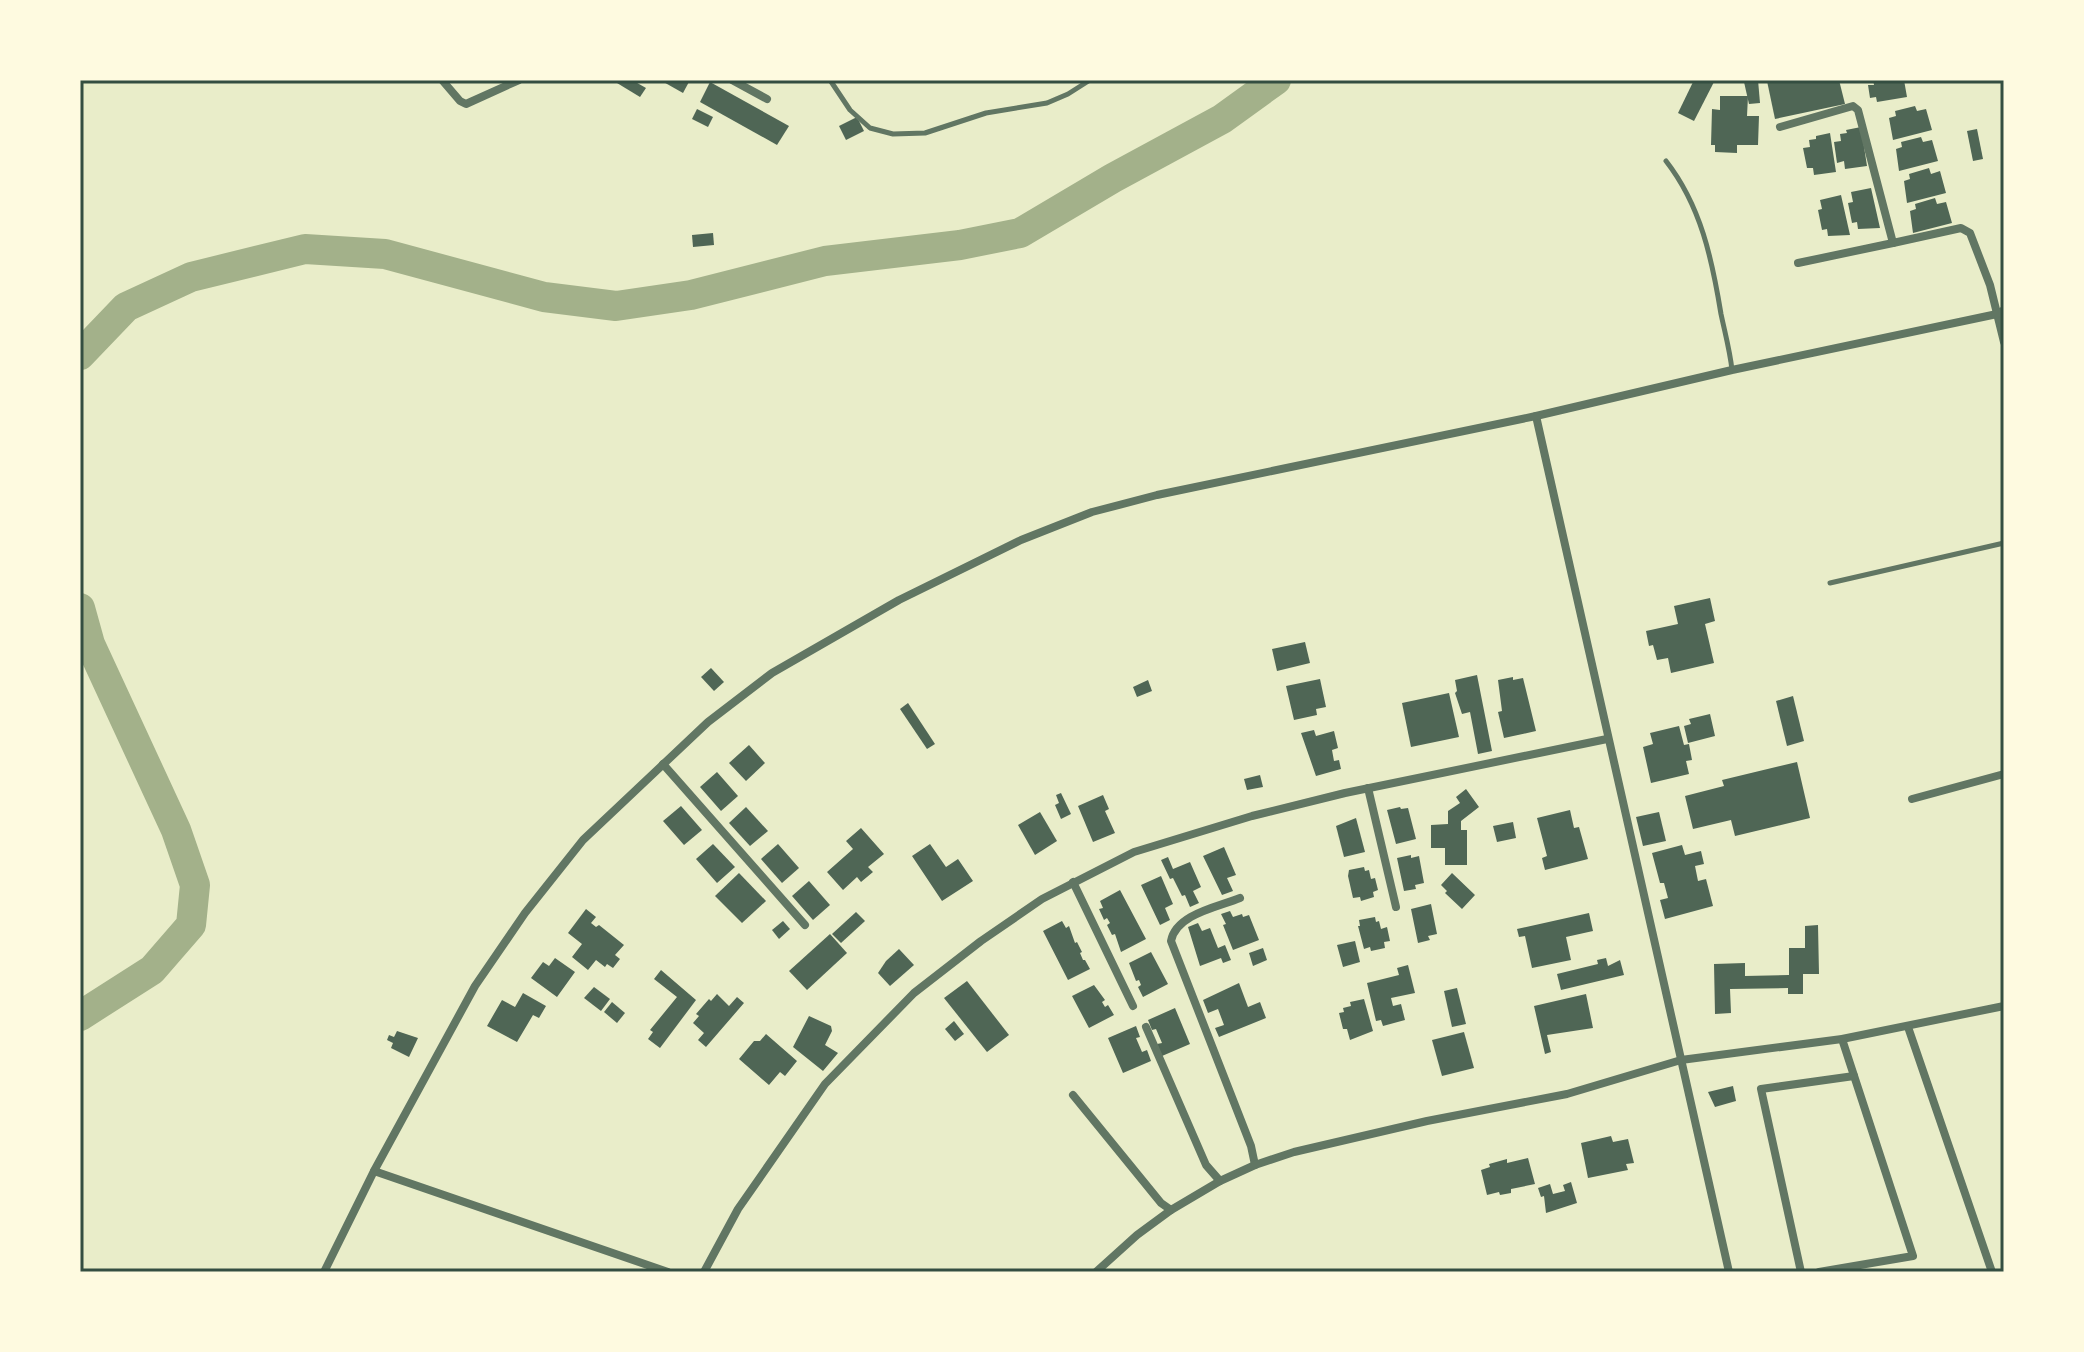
<svg xmlns="http://www.w3.org/2000/svg" width="2084" height="1352" font-family="Cabin,sans-serif">
  <style>
    .lines { fill: none; stroke-linecap: round; stroke-linejoin: round }
    .river { stroke: #a3b18a; stroke-width: 30 }
    .building { fill: #4f6655 }
    .service { stroke: #617663; stroke-width: 5 }
    .minor { stroke: #617663; stroke-width: 8 }
    .neatline { fill: none; stroke: #344e41; stroke-width: 3 }
  </style>
  <rect width="100%" height="100%" fill="#e9edc9"/>
  <g class="lines">
    <g class="river">
      <polyline points="80,355 126,307 191,277 305,249 385,254 544,297 616,306 691,295 825,261 960,245 1020,233 1113,178 1222,119 1276,80"/>
      <polyline points="80,608 90,644 176,830 195,885 191,925 152,970 80,1016"/>
    </g>
  </g>
  <g class="building">
    <polygon points="620,80 632,80 646,88 640,97 617,83"/>
    <polygon points="660,80 690,80 683,93"/>
    <polygon points="1694,80 1715,80 1694,121 1678,113"/>
    <polygon points="1758,80 1760,103 1749,104 1744,82"/>
    <polygon points="1772,80 1839,80 1845,104 1775,119 1767,81"/>
    <polygon points="1873,80 1904,80 1907,97 1877,102 1876,97 1870,98 1868,85 1874,85"/>
    <polygon points="710,82 789,126 777,145 700,102"/>
    <polygon points="1720,96 1748,96 1747,116 1759,116 1758,145 1737,145 1737,153 1715,152 1715,145 1711,145 1712,109 1720,110"/>
    <polygon points="1915,106 1917,111 1926,109 1932,130 1893,140 1889,118 1896,116 1895,111"/>
    <polygon points="697,109 713,117 708,127 692,119"/>
    <polygon points="857,117 864,131 846,140 839,126"/>
    <polygon points="1861,127 1867,166 1845,169 1844,161 1837,163 1834,142 1841,141 1840,134 1847,133 1846,130"/>
    <polygon points="1977,129 1983,159 1973,161 1967,131"/>
    <polygon points="1830,133 1836,172 1814,175 1813,168 1807,168 1803,148 1810,147 1809,140 1816,139 1816,136"/>
    <polygon points="1921,137 1923,142 1932,140 1938,161 1899,171 1896,149 1902,147 1901,142"/>
    <polygon points="1929,168 1931,174 1940,171 1946,193 1907,203 1904,181 1910,179 1909,174"/>
    <polygon points="1871,188 1880,228 1858,229 1857,222 1852,223 1848,203 1853,202 1851,192"/>
    <polygon points="1841,195 1850,235 1828,236 1827,229 1822,230 1818,210 1822,209 1820,200"/>
    <polygon points="1935,198 1937,204 1946,202 1952,223 1913,233 1910,211 1916,209 1915,204"/>
    <polygon points="713,233 714,245 693,247 692,235"/>
    <polygon points="1710,598 1715,621 1705,624 1714,663 1671,673 1668,658 1657,660 1653,645 1649,646 1646,631 1678,624 1674,606"/>
    <polygon points="1305,642 1310,663 1277,671 1272,649"/>
    <polygon points="711,668 724,682 714,691 701,677"/>
    <polygon points="1477,675 1492,751 1478,754 1470,712 1462,714 1455,693 1457,691 1455,680"/>
    <polygon points="1513,677 1513,680 1523,678 1536,731 1504,738 1498,712 1502,711 1498,680"/>
    <polygon points="1320,679 1326,707 1316,709 1317,715 1294,720 1286,686"/>
    <polygon points="1148,680 1152,691 1137,697 1133,687"/>
    <polygon points="1449,693 1459,737 1411,747 1402,703"/>
    <polygon points="1793,696 1804,741 1787,746 1776,701"/>
    <polygon points="908,703 935,744 927,749 900,709"/>
    <polygon points="1710,714 1715,736 1688,743 1684,726 1691,724 1689,719"/>
    <polygon points="1679,726 1684,745 1689,744 1692,760 1686,761 1689,774 1651,783 1643,747 1653,744 1650,733"/>
    <polygon points="1314,730 1316,736 1334,731 1338,748 1332,750 1334,761 1339,760 1341,769 1316,776 1301,733"/>
    <polygon points="749,745 765,763 746,781 729,763"/>
    <polygon points="1797,762 1810,818 1735,836 1731,820 1693,829 1685,796 1724,786 1722,780"/>
    <polygon points="717,772 738,796 721,811 700,787"/>
    <polygon points="1260,775 1263,787 1247,790 1244,779"/>
    <polygon points="1466,789 1479,807 1461,821 1461,830 1467,830 1467,865 1445,865 1445,848 1431,848 1431,825 1448,824 1448,811 1460,803 1456,797"/>
    <polygon points="1061,793 1071,814 1061,819 1055,805 1059,803 1056,795"/>
    <polygon points="1103,795 1109,809 1105,811 1115,833 1093,842 1078,806"/>
    <polygon points="681,806 702,830 684,845 663,821"/>
    <polygon points="746,807 768,831 750,846 729,823"/>
    <polygon points="1400,807 1401,809 1408,808 1416,839 1396,844 1387,810"/>
    <polygon points="1570,810 1574,828 1579,827 1588,859 1545,870 1542,858 1547,856 1537,818"/>
    <polygon points="1040,812 1057,841 1035,855 1018,825"/>
    <polygon points="1659,812 1666,841 1643,846 1636,817"/>
    <polygon points="1356,818 1365,852 1344,857 1336,826"/>
    <polygon points="1513,822 1516,838 1497,842 1493,826"/>
    <polygon points="861,828 884,854 868,867 873,872 861,882 857,877 843,890 827,872 853,849 846,841"/>
    <polygon points="713,844 735,867 717,883 696,859"/>
    <polygon points="778,844 799,868 782,883 761,859"/>
    <polygon points="930,844 946,867 958,859 973,881 942,901 912,856"/>
    <polygon points="1682,845 1685,855 1701,851 1704,864 1695,866 1698,881 1706,879 1713,906 1665,919 1660,900 1668,898 1664,883 1660,883 1652,853"/>
    <polygon points="1224,847 1236,875 1227,878 1233,891 1222,895 1203,856"/>
    <polygon points="1411,855 1411,858 1419,856 1424,883 1415,885 1416,889 1404,891 1397,858"/>
    <polygon points="1168,857 1173,869 1190,862 1201,887 1193,891 1199,903 1190,907 1185,895 1182,896 1173,878 1170,879 1161,860"/>
    <polygon points="1364,867 1365,871 1369,870 1371,879 1375,878 1378,890 1373,892 1374,897 1361,901 1360,897 1353,898 1348,876 1349,870"/>
    <polygon points="739,873 766,901 742,923 715,896"/>
    <polygon points="1452,873 1475,895 1462,909 1445,893 1447,891 1441,885"/>
    <polygon points="1161,876 1173,904 1165,908 1170,920 1160,925 1141,885"/>
    <polygon points="809,881 830,905 813,920 792,896"/>
    <polygon points="1120,890 1146,939 1121,952 1115,934 1112,935 1107,925 1110,923 1107,918 1104,920 1099,909 1103,908 1100,901"/>
    <polygon points="1431,904 1437,934 1428,936 1430,940 1418,943 1411,909"/>
    <polygon points="586,909 596,917 591,923 596,927 599,925 624,945 615,955 620,959 613,968 607,964 605,967 596,960 588,970 572,957 582,944 568,933"/>
    <polygon points="1230,911 1233,917 1242,914 1243,917 1249,915 1259,940 1233,950 1223,925 1226,924 1221,914"/>
    <polygon points="856,912 865,921 841,943 832,934"/>
    <polygon points="1589,913 1593,931 1566,937 1571,960 1532,968 1525,936 1519,937 1517,929"/>
    <polygon points="1375,917 1376,922 1379,921 1381,929 1387,927 1390,941 1384,942 1385,948 1371,951 1370,947 1364,949 1358,926 1360,926 1359,920"/>
    <polygon points="783,921 790,929 779,939 772,930"/>
    <polygon points="1062,921 1066,928 1069,926 1075,943 1077,942 1082,952 1080,953 1083,960 1085,960 1090,969 1068,980 1043,931"/>
    <polygon points="1198,923 1202,931 1210,928 1218,948 1225,945 1231,960 1223,963 1221,958 1200,966 1188,927"/>
    <polygon points="1818,925 1819,974 1803,974 1803,994 1788,994 1788,988 1730,989 1731,1013 1715,1014 1714,964 1745,963 1745,976 1789,975 1789,948 1805,948 1805,926"/>
    <polygon points="830,934 847,953 807,990 789,971"/>
    <polygon points="1355,941 1360,962 1343,967 1337,945"/>
    <polygon points="1263,948 1267,960 1253,966 1249,953"/>
    <polygon points="899,949 914,965 890,986 878,973 886,961"/>
    <polygon points="1151,952 1168,984 1143,997 1138,987 1141,985 1139,980 1136,981 1129,963"/>
    <polygon points="555,958 575,972 557,997 531,978 543,962 549,966"/>
    <polygon points="1606,958 1608,966 1620,960 1624,975 1561,990 1557,974 1598,964 1597,960"/>
    <polygon points="1408,965 1415,993 1391,998 1393,1006 1401,1004 1405,1020 1383,1026 1381,1020 1376,1021 1367,983 1399,975 1397,968"/>
    <polygon points="661,970 696,1000 660,1048 648,1039 653,1032 650,1030 677,997 654,979"/>
    <polygon points="967,981 1009,1035 987,1052 944,998"/>
    <polygon points="1239,983 1248,1007 1260,1002 1266,1018 1219,1037 1215,1028 1224,1025 1218,1009 1208,1013 1203,1000"/>
    <polygon points="1094,985 1105,1000 1102,1002 1105,1007 1108,1005 1114,1015 1089,1028 1072,996"/>
    <polygon points="594,987 610,999 601,1011 584,998"/>
    <polygon points="1457,988 1466,1024 1452,1027 1444,991"/>
    <polygon points="523,993 546,1006 539,1018 533,1015 517,1042 487,1026 502,1000 515,1007"/>
    <polygon points="717,994 729,1006 737,997 744,1003 706,1047 698,1040 704,1033 693,1023 699,1016 696,1014 709,999 711,1001"/>
    <polygon points="1586,994 1593,1028 1547,1035 1551,1052 1545,1054 1534,1006"/>
    <polygon points="1364,999 1373,1031 1350,1040 1347,1029 1343,1029 1339,1013 1344,1012 1343,1008 1351,1006 1350,1002"/>
    <polygon points="612,1002 625,1013 617,1023 604,1012"/>
    <polygon points="1175,1008 1190,1044 1162,1056 1157,1044 1162,1043 1156,1029 1152,1030 1148,1020"/>
    <polygon points="809,1016 831,1026 832,1031 825,1045 838,1053 823,1071 793,1047"/>
    <polygon points="954,1021 964,1034 955,1041 945,1029"/>
    <polygon points="1136,1026 1140,1037 1136,1038 1142,1052 1147,1050 1151,1061 1123,1073 1108,1038"/>
    <polygon points="397,1031 418,1038 409,1057 391,1048 393,1043 387,1040 389,1035 394,1037"/>
    <polygon points="1464,1032 1474,1068 1442,1076 1432,1040"/>
    <polygon points="766,1034 797,1061 785,1076 780,1072 769,1085 739,1059 754,1041 760,1041"/>
    <polygon points="1733,1086 1736,1101 1715,1107 1708,1092"/>
    <polygon points="1611,1136 1613,1142 1628,1139 1634,1163 1626,1164 1628,1170 1588,1178 1581,1143"/>
    <polygon points="1528,1158 1535,1184 1511,1189 1511,1193 1500,1195 1499,1192 1487,1195 1481,1170 1490,1167 1489,1164 1507,1159 1507,1163"/>
    <polygon points="1571,1182 1577,1203 1546,1213 1544,1196 1541,1197 1538,1188 1550,1184 1553,1194 1565,1191 1563,1185"/>
  </g>
  <g class="lines">
    <g class="service">
      <polyline points="830,80 850,110 870,128 893,134 925,133 986,113 1047,103 1068,94 1090,80"/>
      <path d="M1666,161C1701,206 1712,259 1721,314C1725,333 1730,351 1732,370"/>
      <polyline points="1830,583 2004,543"/>
    </g>
    <g class="minor">
      <polyline points="442,80 460,101 466,104 519,80"/>
      <polyline points="732,80 767,99"/>
      <polyline points="1780,127 1853,106 1858,110 1893,243 1961,228 1970,233 1990,285 2004,342"/>
      <polyline points="1798,263 1893,243"/>
      <polyline points="1536,416 1729,1272"/>
      <polyline points="663,764 805,925"/>
      <polyline points="1368,788 1396,907"/>
      <polyline points="1912,799 2004,774"/>
      <polyline points="1073,882 1133,1006"/>
      <path d="M1240,898C1218,907 1176,914 1171,941L1251,1146L1255,1165"/>
      <polyline points="1146,1027 1206,1165 1220,1181"/>
      <polyline points="1908,1027 1992,1272"/>
      <polyline points="1073,1095 1161,1203 1171,1210"/>
      <polyline points="374,1171 668,1272"/>
      <polyline points="324,1272 374,1171 475,986 525,913 583,840 708,722 772,673 899,600 1021,540 1092,512 1157,495 1536,416 1732,370 1997,314 2004,310"/>
      <polyline points="704,1272 738,1209 825,1084 914,993 981,941 1042,899 1134,852 1252,816 1345,793 1607,739"/>
      <polyline points="1096,1272 1137,1235 1171,1210 1220,1181 1255,1165 1294,1152 1427,1121 1567,1094 1681,1060 1842,1039 2004,1006"/>
      <polyline points="1801,1272 1761,1089 1854,1076"/>
      <polyline points="1819,1272 1913,1256 1842,1039"/>
    </g>
  </g>
  <rect width="2084" height="1352" fill="none" stroke="#fefae0" stroke-width="164"/>
  <rect x="82" y="82" width="1920" height="1188" class="neatline"/>
</svg>
